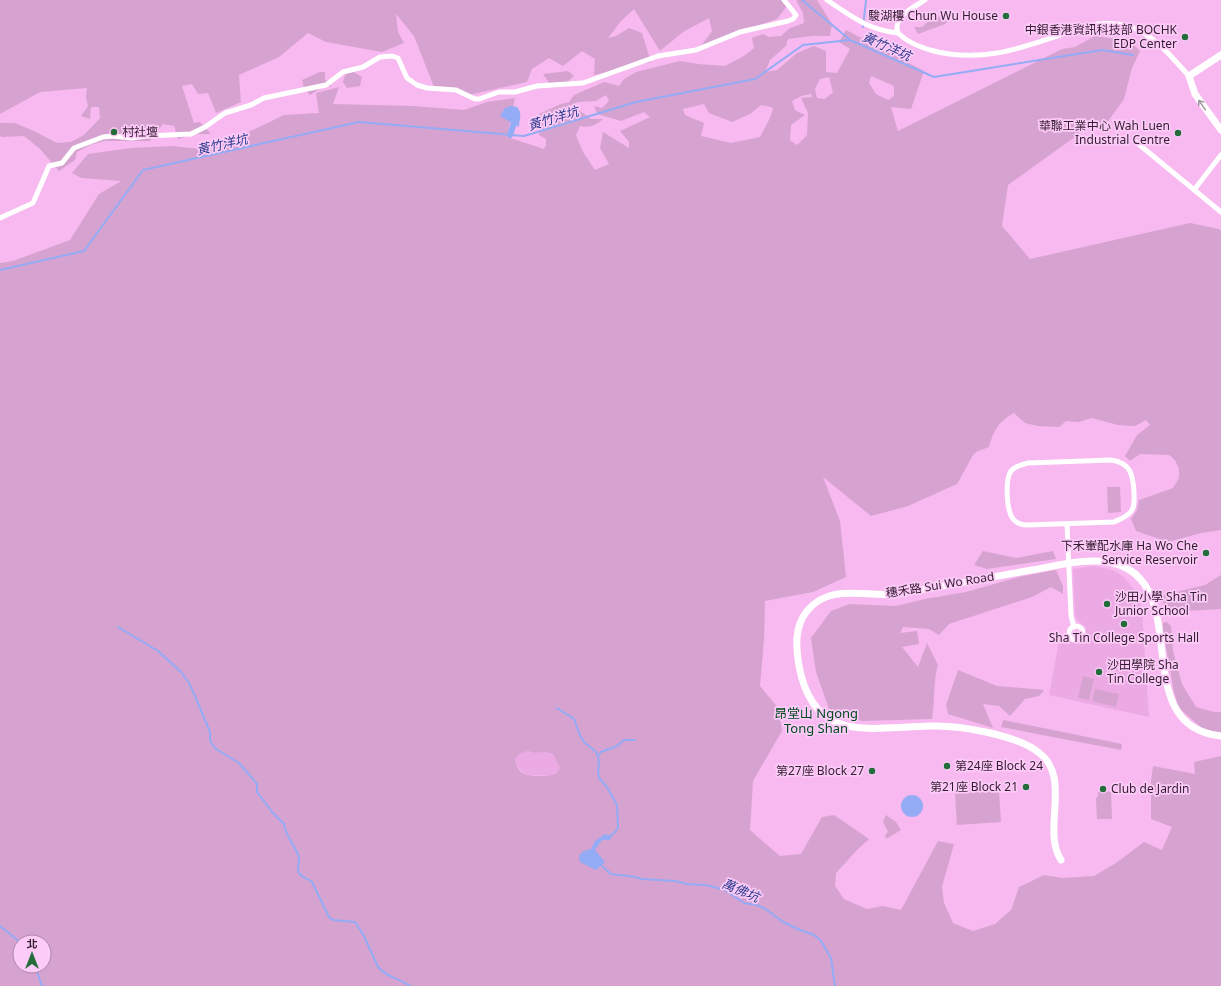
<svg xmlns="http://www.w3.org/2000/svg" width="1221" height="986" font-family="'Noto Sans','Noto Sans TC',sans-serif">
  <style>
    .built { fill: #ecaae4 }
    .green { fill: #d6a3d0; fill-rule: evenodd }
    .water { fill: #94abf5 }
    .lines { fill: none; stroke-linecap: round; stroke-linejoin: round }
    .stream { stroke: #94abf5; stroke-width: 2 }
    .canal { stroke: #94abf5; stroke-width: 6 }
    .street { stroke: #fff; stroke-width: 5 }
    .secondary { stroke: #fff; stroke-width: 7 }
    .oneway { stroke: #a399a2 }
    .poi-dot { fill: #236d3b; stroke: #fdcbf7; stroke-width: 1.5 }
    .labels { text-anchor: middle; stroke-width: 3.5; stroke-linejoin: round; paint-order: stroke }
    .poi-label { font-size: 12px; fill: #331c31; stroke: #fdcbf7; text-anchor: end }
    .street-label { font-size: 12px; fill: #331c31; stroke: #fdcbf7 }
    .water-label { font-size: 13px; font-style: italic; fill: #2a3a8e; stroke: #fdcbf7 }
    .neighbourhood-label { font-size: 13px; fill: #004c1f; stroke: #fdcbf7 }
  </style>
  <rect width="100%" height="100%" fill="#f7b9ef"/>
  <g class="built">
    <polygon points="1092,566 1105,568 1115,571 1124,577 1139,596 1142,612 1149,717 1049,695 1059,641 1085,644 1086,627 1078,621 1075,616 1073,569"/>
    <polygon points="527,751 535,753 545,752 553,754 560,768 559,770 557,772 551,775 534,775 525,774 518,767 515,760 518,755"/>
  </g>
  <g class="green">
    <polygon points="0,0 784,0 787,6 777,19 701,46 712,31 709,18 683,32 660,51 634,9 621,21 608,38 616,36 629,28 642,33 651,62 594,75 595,59 582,51 563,66 549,58 532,69 527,82 469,95 434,87 414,36 396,14 398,32 404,43 382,52 326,42 308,33 279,57 239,75 241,102 216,113 208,93 198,94 192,84 182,86 194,123 200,122 211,134 194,134 178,139 174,126 163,124 150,141 104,141 90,145 77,152 75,160 59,171 40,149 24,136 2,137 0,136 0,123 15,123 34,131 57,143 71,142 84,135 100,118 99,107 91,107 90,119 81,116 88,106 86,98 87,88 40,92 0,114"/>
    <path d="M796,0H817L832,24L830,36H812L788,39L786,46L770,60L765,72L777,70L797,53L814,46L826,51V72L837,73L850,49L839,42L846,30L924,71L911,109L891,107L898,131L1062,49L1075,47L1095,36L1130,41L1140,51L1132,68L1124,99L1104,127L1097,121L1008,185L1002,226L1030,259L1190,223L1219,229L1221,231V530L1201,533L1168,542L1136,531L1131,519L1137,510L1139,500L1173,488L1179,478V469L1175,460L1169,455L1140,454L1130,461L1125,456L1137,435L1150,425L1146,420L1135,426L1118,425L1092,418L1079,422L1066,421L1059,427L1037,426L1025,423L1014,413C998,422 994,430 989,447L976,452L973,455L957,484L908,506L871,516L823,477L840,521L846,577L813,592L765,601L764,640L760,686L779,709L782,731L753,781L750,830L780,856L801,854L822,817L834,815L869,839L857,850L836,873L835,886L844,899L867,909L883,906L901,910L938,841L954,844L942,887L944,903L953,923L973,931L995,924L1011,910L1019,887L1044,875L1062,878L1094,876L1116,863L1144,842L1162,850L1172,827L1151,819V781L1153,766L1195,774L1194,762L1221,756V986H0V263L13,261L70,240L99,194L121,181L81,178L72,173L88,154L131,148L172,146L211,150L284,115L319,113L316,93L339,87L333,104L413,106L464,110L487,102L515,98L507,137L544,149L546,145V139L539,135L541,126L539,114L561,104L569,102L574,95L604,82L619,86L624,79L636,72L680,61L698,64L725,66L744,56L754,48L752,38L763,34L769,37L781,36L790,28L804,23L803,13ZM871,76L892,85L894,87V96L888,100L876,94L869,83ZM829,77L833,92L825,99L817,98L815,89L820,79ZM811,94L812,97L801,98L808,113L807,135L797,145L790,140L791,125L805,115L795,110L792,101L801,96ZM606,95L609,101L602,108L594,106L597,114L621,121L644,112L650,117L620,131L629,142V148L603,132L600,148L609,164L595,170L583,152L576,135L580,126C590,128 596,125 603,119H591L580,111H573L563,118L553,115L578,102L596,101ZM704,104L709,113L732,122L750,114L761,105L771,107L773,109L770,118L760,137L731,143L701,136L704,123L685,115L683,109ZM527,751L535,753L545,752L553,754L560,768C559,770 558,771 556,773C550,777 526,777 521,772C518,769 516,764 515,760L518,755ZM20,942H44V966H20Z"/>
    <polygon points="947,15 954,17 945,24 918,34 914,27 922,27 931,19"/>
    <polygon points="347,68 362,77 360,86 347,88 343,82"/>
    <polygon points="568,71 574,76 563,86 551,86 543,74"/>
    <polygon points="320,72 325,72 325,79 332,87 326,85 310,95 304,88 302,80"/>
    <polygon points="1107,487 1120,487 1121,512 1108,513"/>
    <polygon points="983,551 1016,558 1053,551 1056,559 987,569 974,565"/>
    <path d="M1056,570L1063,586V594L1051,587L1032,597L949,624L939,635L929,629L903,627L900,633L917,631L919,644L902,647L918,667L927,643L938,665C933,682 935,701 932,719L862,721L829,709L816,672L811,638L831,611L849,604L896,606L925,599L966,592L1019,577Z"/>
    <polygon points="1221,575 1221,609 1167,612 1160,596 1205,585"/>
    <polygon points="1167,622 1171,626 1173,651 1182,684 1196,707 1214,712 1221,712 1221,732 1204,730 1179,708 1174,692 1163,630 1163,623"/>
    <polygon points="958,670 997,686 1044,690 1039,696 1025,699 1010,716 999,706 983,704 993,728 948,714 946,705"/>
    <polygon points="1083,676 1094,679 1089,700 1078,698"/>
    <polygon points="1095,689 1119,694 1116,707 1092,701"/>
    <polygon points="1003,720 1122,744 1121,750 1001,727"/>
    <polygon points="999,791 1001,822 957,825 955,793"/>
    <polygon points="1098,792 1111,792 1112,819 1097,819 1096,799 1098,796"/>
    <polygon points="886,815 896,822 901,830 886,839 885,835 888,832 883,822"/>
  </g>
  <g class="water">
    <path d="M511,106L517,107C523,114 519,119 519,127L500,116L505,108Z"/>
    <circle cx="912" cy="806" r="11"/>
    <path d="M605,834L612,836L610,840H602L595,850L605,862L596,870L580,862C577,852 584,851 591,849L595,841Z"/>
  </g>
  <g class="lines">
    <g class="stream">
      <polyline points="802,0 849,39"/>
      <polyline points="863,27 866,0"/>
      <polyline points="0,270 84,251 143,170 359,122 524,136 636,102 755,79 803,45 850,40 934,77 1102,50 1133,55"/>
      <path d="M118,627L158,651L181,672L189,683L195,696L210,732V740L212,744L216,749L239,763L253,779L257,784V792L272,812L284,824C285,836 296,846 299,858C300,863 296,868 299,873C302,878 308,878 312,882L329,917L331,919L334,920L355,922L363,934L378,967C387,978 399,978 410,986"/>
      <polyline points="557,708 574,719 580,735 584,742 595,751 598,756"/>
      <polyline points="609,837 615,832 618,828 617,805 607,787 599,778 598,770 599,764 598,756 601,752 617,746 624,740 635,740"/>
      <polyline points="600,864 611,874 635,877 642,879 675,881 687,884 706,885 725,890 744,903 757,905 767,910 783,922 800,930 814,935 821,941 831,958 835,986"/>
      <polyline points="0,926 20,942"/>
      <polyline points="35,966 42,986"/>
    </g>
    <polyline class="canal" points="510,135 516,117"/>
    <g class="street">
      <path d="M827,0C851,16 868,30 898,33"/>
      <path d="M898,33C907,42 918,46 930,50C987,66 1034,43 1087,26C1138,15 1158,42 1189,76"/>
      <path d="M898,33C892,17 914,7 925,0"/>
      <polyline points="1136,142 1221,212"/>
      <polyline points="1194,190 1221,155"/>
      <polyline points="0,218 33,203 49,166 62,163 74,148 103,137 112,136 132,138 146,136 191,134 205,127 225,113 251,105 264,98 326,85 343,72 363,67 380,57 392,56 398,58 407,78 417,85 427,88 456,90 475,99 479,99 499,92 515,92 537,86 583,83 658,56 696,50 740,32 788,21 793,19 796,15 784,0"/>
      <path d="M1111,460C1131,463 1133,475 1134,492C1134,498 1135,505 1132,510C1128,517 1120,519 1114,522L1028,525C1022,525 1018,524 1014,520C1006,512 1005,480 1011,471C1015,466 1021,465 1028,463Z"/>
      <polyline points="1067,524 1071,616 1074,627"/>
      <circle cx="1076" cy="633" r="7"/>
    </g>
    <g class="secondary">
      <polyline points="1221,55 1189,76 1195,94 1221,130"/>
      <path d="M1061,860C1041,830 1073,777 1038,752C1016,735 959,725 931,726C870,727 814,745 799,666C796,647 794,627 807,611C830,583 864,597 895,594C941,587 986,578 1032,570C1055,566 1090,557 1113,563C1196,584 1125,726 1221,736"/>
    </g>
  </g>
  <defs><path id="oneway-shaft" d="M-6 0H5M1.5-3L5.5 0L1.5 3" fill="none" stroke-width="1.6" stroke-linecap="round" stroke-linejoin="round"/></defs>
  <use class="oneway" href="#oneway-shaft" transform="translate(1202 105) rotate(-125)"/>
  <g class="poi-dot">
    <circle cx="1006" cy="16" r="4"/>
    <circle cx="1185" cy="37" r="4"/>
    <circle cx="114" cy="132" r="4"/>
    <circle cx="1178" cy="133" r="4"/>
    <circle cx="1206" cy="553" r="4"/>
    <circle cx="1107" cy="604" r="4"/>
    <circle cx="1124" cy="624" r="4"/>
    <circle cx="1099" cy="672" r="4"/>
    <circle cx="947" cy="766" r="4"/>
    <circle cx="872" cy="771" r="4"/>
    <circle cx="1026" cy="787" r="4"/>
    <circle cx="1103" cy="789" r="4"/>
  </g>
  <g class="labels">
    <g class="poi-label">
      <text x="998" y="20">駿湖樓 Chun Wu House</text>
      <text x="1177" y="34">中銀香港資訊科技部 BOCHK<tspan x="1177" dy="14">EDP Center</tspan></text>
      <text x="1170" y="130">華聯工業中心 Wah Luen<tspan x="1170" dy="14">Industrial Centre</tspan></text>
      <text x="122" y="136" text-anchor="start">村社壇</text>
      <text x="1198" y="550">下禾輋配水庫 Ha Wo Che<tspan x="1198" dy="14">Service Reservoir</tspan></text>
      <text x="1115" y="601" text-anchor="start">沙田小學 Sha Tin<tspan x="1115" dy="14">Junior School</tspan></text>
      <text x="1124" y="642" text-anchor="middle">Sha Tin College Sports Hall</text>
      <text x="1107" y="669" text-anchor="start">沙田學院 Sha<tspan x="1107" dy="14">Tin College</tspan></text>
      <text x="955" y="770" text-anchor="start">第24座 Block 24</text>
      <text x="864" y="775">第27座 Block 27</text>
      <text x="1018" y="791">第21座 Block 21</text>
      <text x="1111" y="793" text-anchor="start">Club de Jardin</text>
    </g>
    <g class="street-label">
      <text transform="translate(940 585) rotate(-9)" y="4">穗禾路 Sui Wo Road</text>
    </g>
    <g class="water-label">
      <text transform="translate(887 46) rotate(24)" y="5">黃竹洋坑</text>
      <text transform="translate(553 118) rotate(-17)" y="5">黃竹洋坑</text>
      <text transform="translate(222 144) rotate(-13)" y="5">黃竹洋坑</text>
      <text transform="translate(741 890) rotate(23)" y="5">萬佛坑</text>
    </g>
    <g class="neighbourhood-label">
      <text x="816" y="718">昂堂山 Ngong<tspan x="816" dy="15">Tong Shan</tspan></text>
    </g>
  </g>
  <g transform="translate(32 954)"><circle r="19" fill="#fdcbf7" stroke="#ac85a8"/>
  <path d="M0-3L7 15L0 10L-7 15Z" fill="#236d3b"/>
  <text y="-6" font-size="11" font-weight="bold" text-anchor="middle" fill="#331c31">北</text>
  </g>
</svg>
